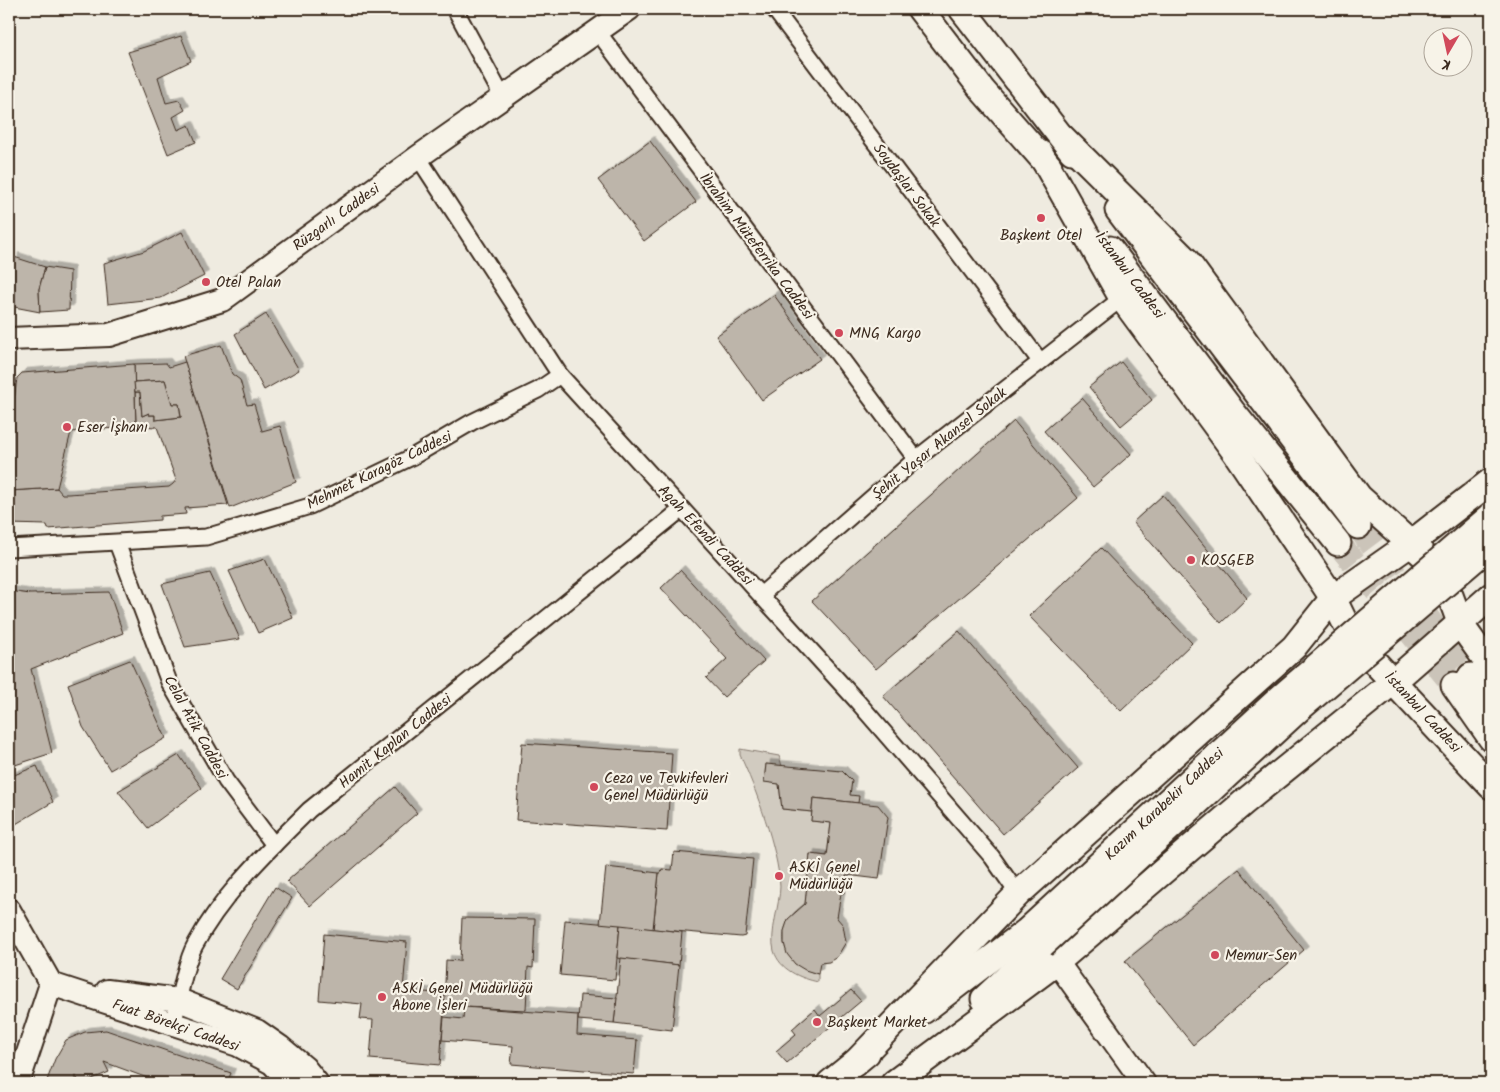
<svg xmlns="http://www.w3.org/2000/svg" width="1500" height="1092" font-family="Kalam,sans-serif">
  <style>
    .grass { fill: #d1cbc0; stroke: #867a6f }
    .building { fill: #bdb5aa; stroke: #3b2a1e; filter: url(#shadow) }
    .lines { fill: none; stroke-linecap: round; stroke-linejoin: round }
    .primary-tunnel { stroke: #cbc4b9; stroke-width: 25; stroke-dasharray: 25 12; stroke-linecap: butt }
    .street-casing { stroke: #3b2a1e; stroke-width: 19 }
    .secondary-casing { stroke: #3b2a1e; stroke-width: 26 }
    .primary-casing { stroke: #3b2a1e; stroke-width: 29 }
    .street { stroke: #f7f3e8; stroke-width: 15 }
    .secondary { stroke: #f7f3e8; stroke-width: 22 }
    .primary { stroke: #f7f3e8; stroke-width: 25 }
    .primary-bridge-casing { stroke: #3b2a1e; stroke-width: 29; stroke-linecap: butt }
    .primary-bridge { stroke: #f7f3e8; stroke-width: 25 }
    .poi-dot { fill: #d1495b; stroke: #f7f3e8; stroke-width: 2 }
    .labels { text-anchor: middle; stroke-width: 4.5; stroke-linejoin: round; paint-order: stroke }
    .street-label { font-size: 15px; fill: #3b2a1e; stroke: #f7f3e8 }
    .poi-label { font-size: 15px; fill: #3b2a1e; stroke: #f7f3e8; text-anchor: start }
  </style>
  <defs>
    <filter id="shadow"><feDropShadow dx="4.5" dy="-4.5" stdDeviation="0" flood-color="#0004"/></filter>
  </defs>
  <rect width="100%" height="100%" fill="#efebe0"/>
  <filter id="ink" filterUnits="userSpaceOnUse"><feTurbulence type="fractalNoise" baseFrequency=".02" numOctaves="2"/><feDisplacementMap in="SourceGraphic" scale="10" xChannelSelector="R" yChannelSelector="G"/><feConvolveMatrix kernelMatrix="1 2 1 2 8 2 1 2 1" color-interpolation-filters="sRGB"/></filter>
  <g filter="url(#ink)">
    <path class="grass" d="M740,749L779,756L782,766L766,764L764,781L779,784L782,809L812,812L811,821L831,823L827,856L810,854L805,904C770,927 780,964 818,974V982C800,978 780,970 774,951C769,933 780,905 780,886C778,849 756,789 740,755Z"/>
    <g class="building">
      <polygon points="181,36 191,61 158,77 166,103 179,100 185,110 173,117 178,130 189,125 196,142 168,154 128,52"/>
      <polygon points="650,141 696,202 644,241 598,180"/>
      <polygon points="182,232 204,276 161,298 108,304 104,263 144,251"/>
      <polygon points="14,257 45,267 39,289 40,312 9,306"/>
      <polygon points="45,267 70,271 69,310 40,312 39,289"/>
      <polygon points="774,295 820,359 762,400 716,336"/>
      <polygon points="266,314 299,370 264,390 235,334"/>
      <polygon points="221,345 232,374 240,380 247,405 254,404 262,431 280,426 296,482 230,508 183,356"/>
      <polygon points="185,362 228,505 185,508 186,514 160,516 160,520 48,529 47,525 9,524 9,491 57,488 62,494 68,494 169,487 173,484 176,480 157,427 136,426 135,392 140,392 142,416 149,413 149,415 155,415 155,420 181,417 179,404 172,404 165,380 134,382 134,364 166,363 169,367"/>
      <polygon points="1121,362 1152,400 1121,426 1089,387"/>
      <polygon points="134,364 136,426 71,432 57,488 9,491 9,416 12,415 17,378 22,373"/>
      <polygon points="165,380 172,404 179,404 181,417 155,420 155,415 149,415 149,413 142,416 140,392 135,392 134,382"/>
      <polygon points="1082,398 1131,454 1093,487 1044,431"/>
      <polygon points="1014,421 1078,498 876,669 812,601"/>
      <polygon points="1163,495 1247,598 1221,623 1133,522"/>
      <polygon points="1101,548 1192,643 1121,711 1029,616"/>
      <polygon points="265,559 293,618 258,633 229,571"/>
      <polygon points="680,570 764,661 724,697 706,678 727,659 661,588"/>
      <polygon points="210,573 240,639 185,647 162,584"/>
      <polygon points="9,591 30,594 109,592 123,633 31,669 52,753 9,767"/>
      <polygon points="959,631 1078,768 1003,834 883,696"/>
      <polygon points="130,660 166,738 110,770 83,727 68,684"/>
      <polygon points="522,743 672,753 667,831 516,820"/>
      <polygon points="179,755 202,788 148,828 118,791"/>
      <polygon points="766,764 842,771 852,781 850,795 859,796 858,803 813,798 812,812 782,809 779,784 764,782"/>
      <polygon points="37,766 53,802 9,828 9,777"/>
      <polygon points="395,787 417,813 310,906 287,881"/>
      <polygon points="813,798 878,805 888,817 879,879 846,875 844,893 841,893 837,918 843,925 846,942 837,957 829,962 820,963 818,974 805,970 795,964 787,954 784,943 784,931 788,919 805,904 810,854 827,856 831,823 811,821"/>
      <polygon points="674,852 753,859 745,936 741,937 653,929 659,873 661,873 662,869 672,870"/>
      <polygon points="606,867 659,873 653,929 600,924"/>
      <polygon points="1239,869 1304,950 1193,1045 1125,961"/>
      <polygon points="275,887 292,898 237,989 220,979"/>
      <polygon points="462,918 535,919 533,968 528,967 526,1010 444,1006 446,960 460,961"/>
      <polygon points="565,920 620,925 615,980 560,975"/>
      <polygon points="620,925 682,932 679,965 617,958"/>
      <polygon points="324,934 407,942 403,990 445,994 440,1065 370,1059 373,1020 360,1019 362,1004 319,1000"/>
      <polygon points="621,958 679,965 672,1030 614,1023"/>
      <polygon points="851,990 861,1001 787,1063 776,1051 796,1034 792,1029 815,1009 820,1016"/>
      <polygon points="580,995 617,998 614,1023 578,1020"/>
      <polygon points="464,1007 578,1015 577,1035 637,1040 634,1074 511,1064 513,1046 442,1040 444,1017 463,1019"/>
      <polygon points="106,1030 231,1073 227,1083 161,1083 104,1062 109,1072 83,1083 79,1083 76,1076 73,1083 46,1083 55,1059 66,1040 85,1032"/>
    </g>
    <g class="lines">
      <g class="primary-tunnel">
        <polyline points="1358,526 1471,676"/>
        <polyline points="1338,543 1454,685"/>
      </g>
      <defs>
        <g id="street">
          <polyline points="455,9 503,98"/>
          <polyline points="774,9 1040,361"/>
          <polyline points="598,32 916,459"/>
          <polyline points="418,157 560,375 856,700 992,857 1018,894"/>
          <polyline points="117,543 169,682 226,781 274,845"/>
          <polyline points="9,548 206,537 310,506 412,457 472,422 538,390 560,375"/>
          <polyline points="761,595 916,459 1122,298"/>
          <path d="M174,1023C178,1001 185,963 195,945C223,893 268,851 309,810L682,509"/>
        </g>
        <g id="secondary">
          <polyline points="9,339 109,335 222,300 418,157 629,9"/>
          <polyline points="9,910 51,984 238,1045 272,1063 291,1083"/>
          <polyline points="1057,962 1144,1083"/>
          <polyline points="107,991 179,1000 257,1031 280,1047 305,1068 317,1083"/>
          <polyline points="18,1083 51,984"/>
        </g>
        <g id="primary">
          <polyline points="920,9 983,91 1049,166"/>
          <polyline points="962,9 1072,151"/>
          <polyline points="1062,137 1186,260 1359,497 1441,571 1461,625 1491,667"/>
          <polyline points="1040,153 1122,298 1235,452 1323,583 1333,598 1353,639 1491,786"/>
          <polyline points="1118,210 1358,526"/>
          <polyline points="1110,249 1232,411 1338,543"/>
          <polyline points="1471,676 1491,703"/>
          <polyline points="1454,685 1491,738"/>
          <polyline points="984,999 1042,945"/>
          <polyline points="923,1011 1027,931"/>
          <polyline points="855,1063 1018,894 1294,647 1333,598 1410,544 1491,481"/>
          <polyline points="830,1083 867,1053"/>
          <polyline points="894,1083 1057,962 1243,803 1394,681 1491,596"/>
        </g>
      </defs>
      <use href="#street" class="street-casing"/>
      <use href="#secondary" class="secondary-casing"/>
      <use href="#primary" class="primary-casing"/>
      <use href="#street" class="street"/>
      <use href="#secondary" class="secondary"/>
      <use href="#primary" class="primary"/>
      <defs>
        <g id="primary-bridge">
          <polyline points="1027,931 1280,698 1491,516"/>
          <polyline points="1042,945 1300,708 1491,545"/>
        </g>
      </defs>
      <use href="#primary-bridge" class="primary-bridge-casing"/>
      <use href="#primary-bridge" class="primary-bridge"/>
    </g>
  </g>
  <g class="poi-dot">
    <circle cx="1041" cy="218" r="5"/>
    <circle cx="206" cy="282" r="5"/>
    <circle cx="839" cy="333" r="5"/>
    <circle cx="67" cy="427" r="5"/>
    <circle cx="1191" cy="560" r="5"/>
    <circle cx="594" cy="787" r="5"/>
    <circle cx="779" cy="876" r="5"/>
    <circle cx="1215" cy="955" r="5"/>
    <circle cx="382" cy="997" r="5"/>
    <circle cx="817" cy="1022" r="5"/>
  </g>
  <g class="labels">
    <g class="street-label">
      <text transform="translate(907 185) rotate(53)" y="5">Soydaşlar Sokak</text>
      <text transform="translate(336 217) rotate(-36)" y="5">Rüzgarlı Caddesi</text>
      <text transform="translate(757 246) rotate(53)" y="5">İbrahim Müteferrika Caddesi</text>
      <text transform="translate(1130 275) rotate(53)" y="5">İstanbul Caddesi</text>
      <text transform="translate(939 443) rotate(-39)" y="5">Şehit Yaşar Akansel Sokak</text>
      <text transform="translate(379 470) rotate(-26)" y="5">Mehmet Karagöz Caddesi</text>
      <text transform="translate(706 535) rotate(47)" y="5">Agah Efendi Caddesi</text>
      <text transform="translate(1423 712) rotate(47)" y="5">İstanbul Caddesi</text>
      <text transform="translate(196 727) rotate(61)" y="5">Celal Atik Caddesi</text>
      <text transform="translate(395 741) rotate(-39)" y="5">Hamit Kaplan Caddesi</text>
      <text transform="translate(1164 804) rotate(-43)" y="5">Kazım Karabekir Caddesi</text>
      <text transform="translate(176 1025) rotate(19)" y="5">Fuat Börekçi Caddesi</text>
    </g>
    <g class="poi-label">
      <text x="1041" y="240" text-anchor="middle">Başkent Otel</text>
      <text x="216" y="287">Otel Palan</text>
      <text x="849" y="338">MNG Kargo</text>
      <text x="77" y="432">Eser İşhanı</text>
      <text x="1201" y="565">KOSGEB</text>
      <text x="604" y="783">Ceza ve Tevkifevleri<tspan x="604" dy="17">Genel Müdürlüğü</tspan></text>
      <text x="789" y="872">ASKİ Genel<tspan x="789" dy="17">Müdürlüğü</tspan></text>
      <text x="1225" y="960">Memur-Sen</text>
      <text x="392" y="993">ASKİ Genel Müdürlüğü<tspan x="392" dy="17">Abone İşleri</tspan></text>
      <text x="827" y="1027">Başkent Market</text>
    </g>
  </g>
  <rect width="1500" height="1092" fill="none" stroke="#f7f3e8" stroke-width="30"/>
  <rect x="15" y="15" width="1470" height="1062" fill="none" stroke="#3b2a1e" stroke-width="2" filter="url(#ink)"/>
  <g transform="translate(1448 52) rotate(189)"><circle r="24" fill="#f7f3e8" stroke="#aca397"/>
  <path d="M0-4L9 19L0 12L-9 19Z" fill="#d1495b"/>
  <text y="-8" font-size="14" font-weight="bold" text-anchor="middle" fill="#3b2a1e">K</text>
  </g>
</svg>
